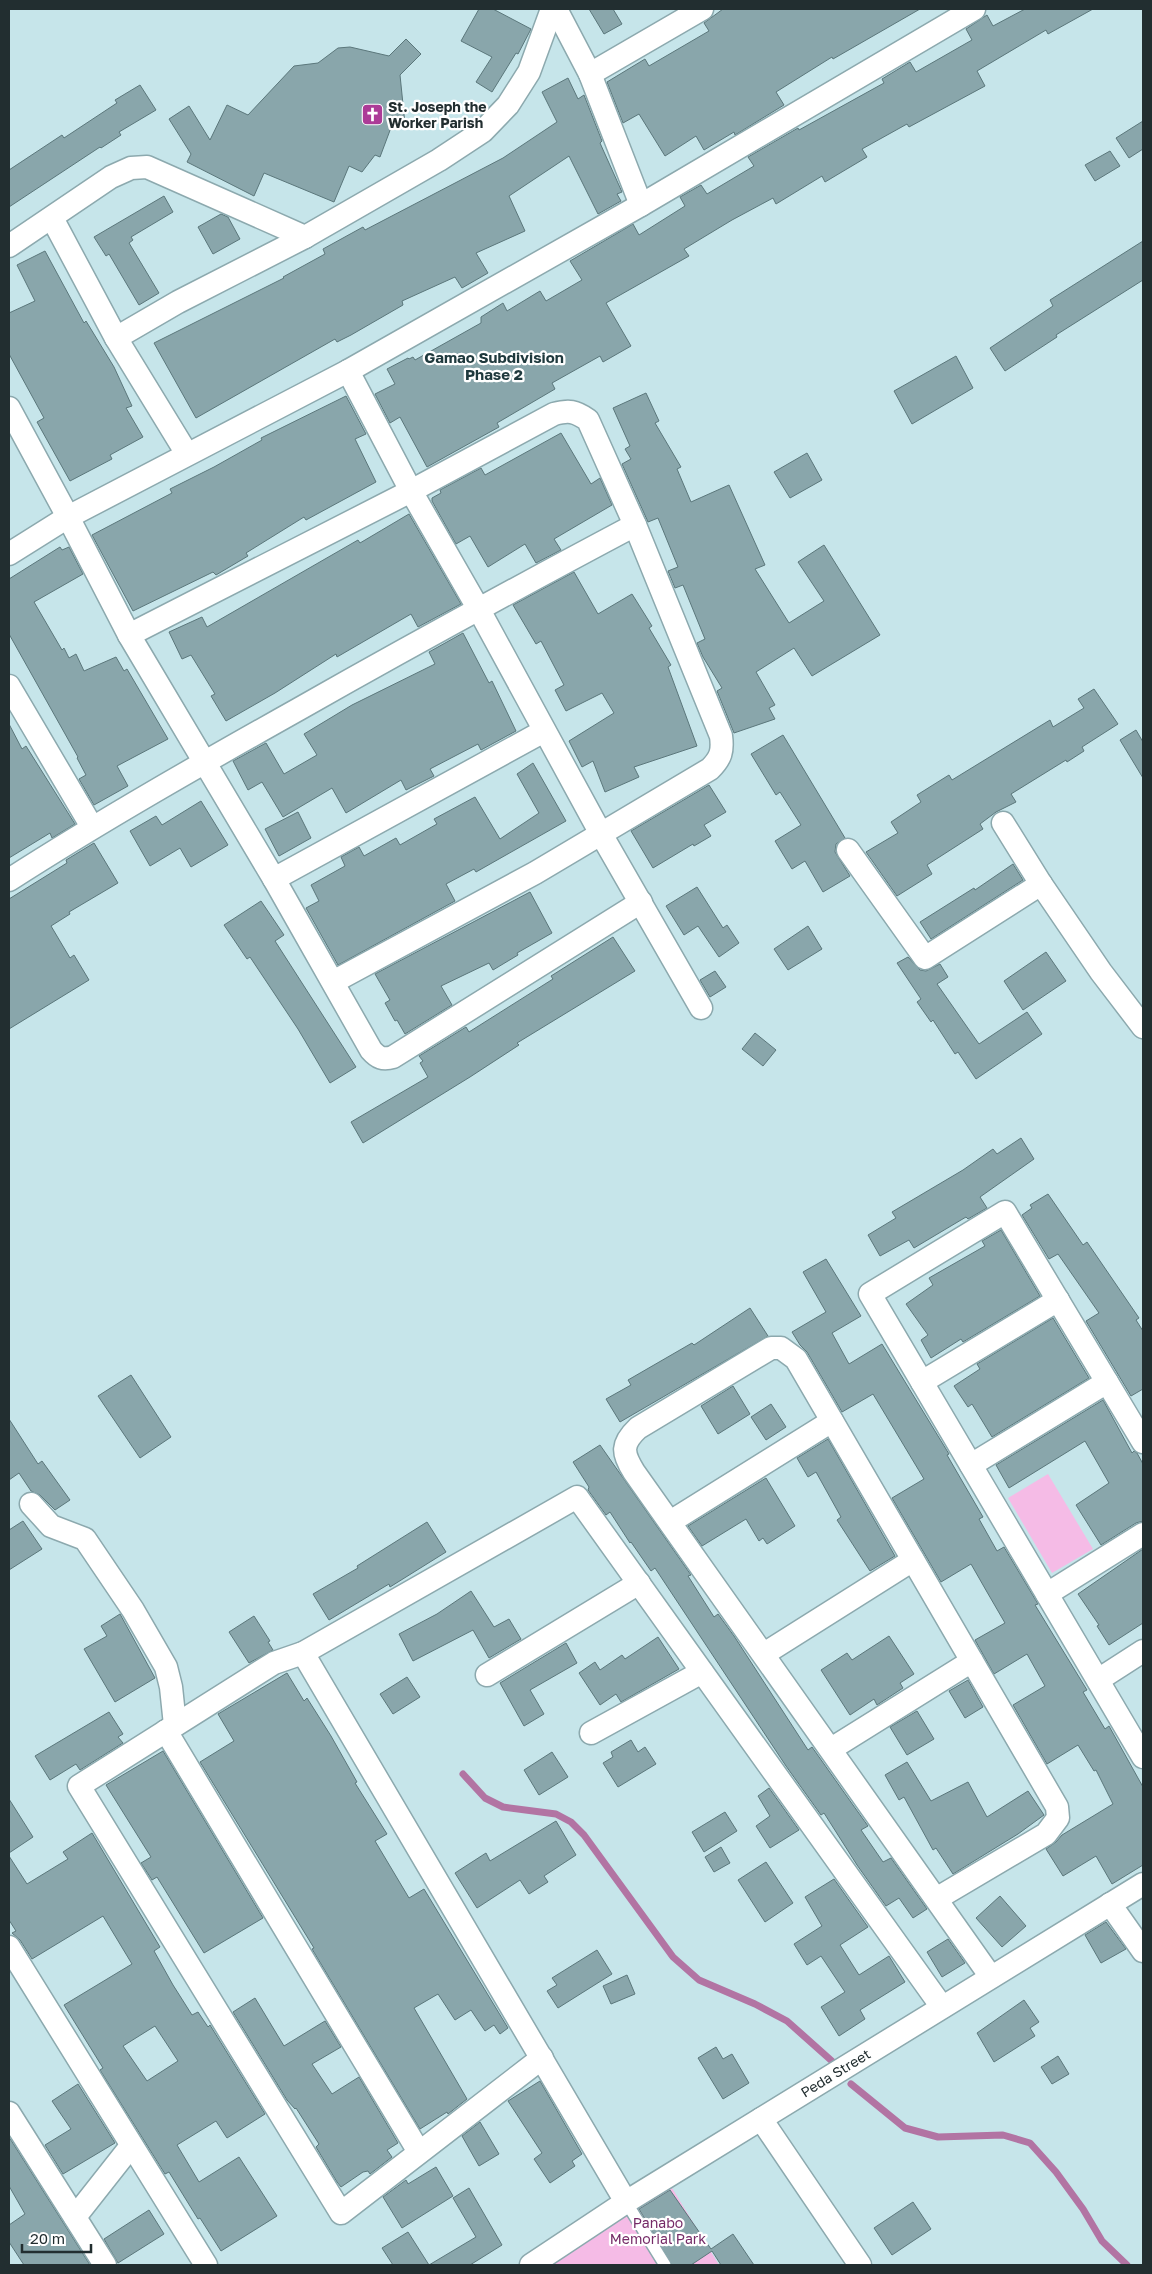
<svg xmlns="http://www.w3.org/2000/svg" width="1152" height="2274" font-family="'Golos Text',sans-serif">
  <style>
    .green { fill: #f5bbe6 }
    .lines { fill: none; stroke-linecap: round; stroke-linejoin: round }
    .stream { stroke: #b274a3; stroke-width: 7 }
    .building { fill: #89a6ab; stroke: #5b777b; fill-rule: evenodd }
    .lane-casing { stroke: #8ca9ae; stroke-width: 14 }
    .street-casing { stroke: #8ca9ae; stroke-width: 25 }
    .lane { stroke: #fff; stroke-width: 11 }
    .street { stroke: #fff; stroke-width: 22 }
    .labels { text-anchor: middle; stroke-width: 4.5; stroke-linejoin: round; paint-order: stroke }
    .poi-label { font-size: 14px; font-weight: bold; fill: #222e30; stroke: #fff; text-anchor: start }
    .street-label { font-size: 14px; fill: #222e30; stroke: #fff }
    .park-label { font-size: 14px; fill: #752b67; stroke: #fff }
    .neighbourhood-label { font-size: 15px; font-weight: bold; fill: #1f393d; stroke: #fff }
  </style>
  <rect width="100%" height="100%" fill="#c6e5ea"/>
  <g class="green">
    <polygon points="1048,1474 1093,1549 1052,1573 1008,1498"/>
    <polygon points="669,2183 719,2265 545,2265"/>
  </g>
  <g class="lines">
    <g class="stream">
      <polyline points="463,1774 485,1798 503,1807 556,1814 571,1822 584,1835 673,1957 699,1980 755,2004 787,2021 833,2062"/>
      <polyline points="851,2084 905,2128 938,2137 1003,2135 1030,2143 1056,2172 1083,2209 1102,2241 1127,2265"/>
    </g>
  </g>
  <g class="building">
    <polygon points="479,9 493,9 531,29 518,54 516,53 492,92 476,82 492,57 461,41"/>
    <polygon points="589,9 613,9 622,24 604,34"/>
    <polygon points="723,9 920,9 833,59 832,57 776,92 784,105 735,135 734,132 704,150 696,136 665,156 639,114 623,123 607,82 645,59 649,66 709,31 704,23"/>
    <polygon points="1025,9 1093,9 1048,34 1046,30 977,71 985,86 909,127 907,124 862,149 867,157 825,182 822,176 776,204 773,198 732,220 684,249 689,256 606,303 631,346 603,362 600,356 552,383 555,389 497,423 499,427 427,467 400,417 390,423 375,394 395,384 387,369 408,358 409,359 413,357 415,360 481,323 481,317 503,303 507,311 540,291 546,301 582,280 570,261 633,224 639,235 685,206 680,197 701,185 707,194 754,166 748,157 798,128 799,130 884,83 882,79 910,62 916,72 972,40 966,29 987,15 993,26"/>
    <polygon points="406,39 421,54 400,75 405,124 392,125 380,157 375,155 362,172 349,166 334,202 264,173 254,196 187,162 191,154 169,119 189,106 210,140 227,105 248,115 294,66 318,63 338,48 350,47 389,56"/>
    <polygon points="568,78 578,99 584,95 602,141 600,143 622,192 617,194 621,201 598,214 569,156 509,196 525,231 476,253 488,273 462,288 455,277 402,301 403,305 351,335 337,342 335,339 196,418 154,343 284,278 283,277 325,254 323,249 363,227 365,230 503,158 557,122 542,92"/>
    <polygon points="140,85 156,110 119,132 121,135 101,148 100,147 9,207 9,170 62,135 64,138 117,103 115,100"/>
    <polygon points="1143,121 1143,149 1129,158 1116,138"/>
    <polygon points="1110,151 1120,166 1095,181 1085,165"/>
    <polygon points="164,196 173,212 131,237 133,240 129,243 159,293 139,305 109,254 106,256 94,237"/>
    <polygon points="221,214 228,217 240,239 213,254 198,227"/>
    <polygon points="1143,241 1143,280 1056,335 1057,337 1005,371 990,348 1053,306 1050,300"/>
    <polygon points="45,251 84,323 86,321 114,367 132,406 126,408 143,437 110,455 112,459 70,481 37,422 44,418 9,354 9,313 35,301 17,265"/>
    <polygon points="956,356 973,388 912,424 894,391"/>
    <polygon points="646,393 659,421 655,423 681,467 677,469 691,502 729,485 765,565 755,569 789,623 824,601 798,562 824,545 880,635 812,676 794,648 756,672 775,705 769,708 775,719 734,733 717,691 722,688 703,657 697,643 705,639 683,585 675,588 668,571 678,567 658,518 648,522 622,464 631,459 625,449 630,446 613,408"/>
    <polygon points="346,396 366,434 355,439 376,482 306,520 304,517 246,553 248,556 216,575 213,572 133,611 92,535 172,493 170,489 214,467 262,440 261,438"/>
    <polygon points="561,433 591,484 600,478 612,505 554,539 561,550 536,563 525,544 488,567 470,536 456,544 432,501 432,498 441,493 440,490 481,468 485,475"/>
    <polygon points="807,453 822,480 790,498 774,472"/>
    <polygon points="409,514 461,604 418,627 411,614 337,657 336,654 275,693 226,721 211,696 215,694 191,655 182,659 169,632 202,617 207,627 358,540 360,543"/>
    <polygon points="60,547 62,550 69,547 83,574 34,602 62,650 64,648 69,658 76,654 84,671 116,657 124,671 127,669 168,739 117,766 128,786 94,805 79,779 86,775 77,758 78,757 9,634 9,579"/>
    <polygon points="574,572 598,614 632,594 652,626 649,628 671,665 668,667 697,746 634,767 639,777 605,792 593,761 582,767 569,741 614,713 602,693 566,711 555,690 564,685 541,641 536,644 513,605"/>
    <polygon points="463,633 489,683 492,681 516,731 481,750 478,744 430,769 434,776 406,790 401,780 346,813 332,788 283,817 262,782 248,790 233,761 266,743 284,774 317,755 304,734 352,705 435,664 429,652"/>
    <polygon points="1094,689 1118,724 1082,747 1084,751 1067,762 1066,760 1011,794 1016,802 996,812 980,824 983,829 927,865 932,874 897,896 866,852 898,833 891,822 921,802 917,795 949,775 952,780 1050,720 1053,727 1084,708 1078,699"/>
    <polygon points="9,724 22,749 26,746 75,824 52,838 50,833 9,858"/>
    <polygon points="1136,730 1143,742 1143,778 1120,740"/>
    <polygon points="783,735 845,838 836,844 835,852 850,876 823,892 805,861 792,869 775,841 801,825 780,792 776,795 751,754"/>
    <polygon points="533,763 566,821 476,872 474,869 446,884 455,901 338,965 306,908 319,901 311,885 345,866 341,857 359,847 364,856 396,838 400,845 437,824 434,819 475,797 500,839 539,813 517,774"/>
    <polygon points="709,785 726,812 704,825 711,836 694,846 693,844 653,868 631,831"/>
    <polygon points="201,801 228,845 191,867 180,848 150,866 130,831 156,816 162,825"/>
    <polygon points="298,812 311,838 279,856 265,829"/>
    <polygon points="94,843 118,883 69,912 70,914 51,926 70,958 74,955 89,980 9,1029 9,899 67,863 66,860"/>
    <polygon points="1013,864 1023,880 931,939 920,922 974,888 975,890"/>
    <polygon points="697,887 723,928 727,925 739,943 719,957 698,926 684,935 666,906"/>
    <polygon points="530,892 552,933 517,953 518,955 493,970 489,963 441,986 452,1005 405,1034 397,1020 395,1021 385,1003 390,1000 375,974"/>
    <polygon points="261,901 284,935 275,941 356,1067 330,1083 298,1029 250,957 247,959 224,925"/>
    <polygon points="808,926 822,949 788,970 774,949"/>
    <polygon points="613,937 635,971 517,1043 519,1045 470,1077 363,1143 351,1122 428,1077 420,1063 423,1061 419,1056 466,1027 469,1032 553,979 551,976"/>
    <polygon points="1046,952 1066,981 1023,1010 1004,981"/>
    <polygon points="908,957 920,970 926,971 940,964 948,977 937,984 979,1044 1027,1012 1042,1034 976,1079 958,1052 955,1054 933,1020 931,1022 917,1002 921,999 897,963"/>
    <polygon points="715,971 726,987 710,997 700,980"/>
    <polygon points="755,1033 776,1050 763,1066 742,1049"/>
    <polygon points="1021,1138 1034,1159 980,1197 987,1208 968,1219 966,1217 914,1248 909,1240 880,1256 868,1235 896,1218 892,1212 963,1170 993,1149 997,1154"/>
    <polygon points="1048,1194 1083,1245 1087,1242 1139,1318 1136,1320 1143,1331 1143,1389 1131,1396 1086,1321 1099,1313 1058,1254 1049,1259 1022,1215 1032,1208 1030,1205"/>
    <polygon points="1001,1230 1040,1296 963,1342 961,1339 931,1358 921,1340 928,1335 906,1304 933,1285 929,1278 985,1246 982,1241"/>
    <polygon points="826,1259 861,1316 832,1333 849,1364 882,1344 949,1454 947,1455 983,1517 979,1519 997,1551 1004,1547 1038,1604 1035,1605 1087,1690 1083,1692 1105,1729 1109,1726 1143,1787 1143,1865 1112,1884 1096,1856 1063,1876 1046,1849 1056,1842 1062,1835 1113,1804 1096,1770 1094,1771 1078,1745 1047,1764 1013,1705 1045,1686 1027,1654 994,1674 975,1640 1005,1623 987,1592 971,1564 941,1582 892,1498 924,1479 873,1394 842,1412 807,1352 800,1345 792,1332 826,1312 803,1272"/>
    <polygon points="750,1308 768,1336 620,1422 606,1399 631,1385 628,1380 692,1343 694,1345"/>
    <polygon points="1053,1318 1089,1378 992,1437 972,1404 968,1407 954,1386 980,1369 977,1364"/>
    <polygon points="131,1375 171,1437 140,1458 98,1396"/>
    <polygon points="733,1386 750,1414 718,1434 701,1406"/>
    <polygon points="1103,1400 1132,1453 1134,1451 1137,1453 1143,1464 1143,1521 1136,1523 1101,1545 1076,1505 1109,1483 1085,1441 1009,1488 996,1465"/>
    <polygon points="771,1404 786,1427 766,1440 751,1417"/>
    <polygon points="9,1419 38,1464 42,1461 70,1500 55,1510 40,1495 31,1491 19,1473 9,1480"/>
    <polygon points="828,1439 895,1556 870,1571 837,1520 841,1517 816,1472 808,1477 797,1458"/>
    <polygon points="600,1445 691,1575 688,1576 714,1617 718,1614 734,1636 808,1750 812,1747 853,1805 868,1826 861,1830 883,1862 891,1858 927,1909 913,1918 899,1898 886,1906 857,1865 824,1813 821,1815 786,1766 655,1568 651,1571 631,1542 630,1543 610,1512 606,1515 588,1490 589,1487 573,1462"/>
    <polygon points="766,1478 795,1526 767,1544 763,1538 759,1541 746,1519 702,1546 688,1526"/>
    <polygon points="23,1521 42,1549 9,1570 9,1530"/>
    <polygon points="427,1522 446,1552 390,1587 389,1584 329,1620 313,1594 358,1568 357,1566"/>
    <polygon points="1143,1549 1143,1623 1109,1645 1097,1626 1099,1625 1078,1594"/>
    <polygon points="471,1591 494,1627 509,1619 521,1639 489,1658 473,1630 413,1661 399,1634 437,1614"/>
    <polygon points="120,1614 155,1678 115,1702 84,1649 107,1636 101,1626"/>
    <polygon points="254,1616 270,1641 268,1642 273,1650 249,1663 229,1632"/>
    <polygon points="889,1636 914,1674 900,1683 903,1688 877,1705 874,1699 850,1715 821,1670 847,1653 852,1660"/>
    <polygon points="658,1637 679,1669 621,1702 616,1694 600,1705 579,1673 595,1662 600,1670 622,1655 625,1659"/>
    <polygon points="566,1643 577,1663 530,1690 544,1714 524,1726 500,1683"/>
    <polygon points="287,1673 304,1701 307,1698 331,1736 357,1782 355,1783 387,1834 375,1841 409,1898 424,1889 508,2028 500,2034 494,2025 485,2031 471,2010 455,2020 438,1994 414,2008 467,2099 448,2114 447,2112 420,2129 312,1949 314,1948 200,1762 234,1741 218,1714"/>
    <polygon points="407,1677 420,1697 393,1714 380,1694"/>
    <polygon points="968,1680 983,1707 965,1718 949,1691"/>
    <polygon points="917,1711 934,1739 907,1755 890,1727"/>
    <polygon points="109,1712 123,1734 118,1737 123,1743 80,1770 76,1764 50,1780 35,1756"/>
    <polygon points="631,1740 638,1752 645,1747 656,1764 618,1787 603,1763 613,1757 611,1752"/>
    <polygon points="163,1751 263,1918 204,1953 157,1877 152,1880 141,1863 151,1857 106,1785"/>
    <polygon points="552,1752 568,1777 539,1795 524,1770"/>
    <polygon points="907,1762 931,1801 968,1782 987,1817 1028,1791 1044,1815 1018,1834 953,1874 936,1848 933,1850 904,1797 899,1800 885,1775"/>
    <polygon points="769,1788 799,1830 770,1848 756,1826 770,1816 758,1796"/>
    <polygon points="9,1799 33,1837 9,1853"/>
    <polygon points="725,1812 737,1831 704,1852 692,1832"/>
    <polygon points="556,1821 576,1855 544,1876 548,1882 529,1894 520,1880 477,1908 455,1873 486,1853 490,1861"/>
    <path d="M92,1833L160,1947L154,1951L173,1985L192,2015L198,2012L208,2027L210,2025L265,2114L227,2138L216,2121L177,2145L199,2182L239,2157L277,2216L221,2251L200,2218L198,2219L169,2172L165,2174L100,2070L103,2068L64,2005L132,1964L103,1916L32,1959L20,1940L12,1933L16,1931L9,1920V1856L27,1884L68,1859L63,1852ZM155,2026L178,2061L147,2081L123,2046Z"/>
    <polygon points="721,1847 730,1863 714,1872 705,1857"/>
    <polygon points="766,1862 793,1903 765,1922 738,1880"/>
    <polygon points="834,1879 868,1927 840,1945 859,1975 889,1956 905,1982 860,2010 865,2019 839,2036 821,2007 845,1992 821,1956 807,1965 794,1944 822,1926 805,1897"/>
    <polygon points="1000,1896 1026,1926 1002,1947 976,1918"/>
    <polygon points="1106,1922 1126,1949 1101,1963 1085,1935"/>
    <polygon points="948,1939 965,1963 942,1977 927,1952"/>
    <polygon points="597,1950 612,1974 558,2008 547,1991 557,1985 552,1978"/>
    <polygon points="627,1975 635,1994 611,2004 603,1986"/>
    <polygon points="255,1998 284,2046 325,2021 341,2047 312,2064 332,2094 359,2077 398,2143 387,2150 392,2157 370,2174 368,2171 363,2172 341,2187 337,2182 316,2147 319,2144 296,2108 295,2109 287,2100 233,2012"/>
    <polygon points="1024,2000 1039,2022 1030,2028 1035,2036 994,2062 977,2033"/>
    <polygon points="716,2047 723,2059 732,2054 749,2083 723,2099 698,2058"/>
    <polygon points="1058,2056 1069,2074 1052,2084 1041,2067"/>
    <polygon points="540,2081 582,2154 572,2161 575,2166 550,2183 534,2159 542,2153 508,2101"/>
    <polygon points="78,2084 115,2143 63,2174 45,2145 71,2129 52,2101"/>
    <polygon points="480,2122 499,2154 479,2166 462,2136"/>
    <polygon points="9,2137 90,2265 24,2265 9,2242 9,2225 25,2214 9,2186"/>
    <polygon points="436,2167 453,2196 402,2228 383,2197 406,2180 408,2184"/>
    <polygon points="469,2188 502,2245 470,2265 429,2265 476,2237 453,2198"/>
    <polygon points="670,2190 711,2249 733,2234 754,2265 721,2265 712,2251 691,2265 672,2265 639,2209"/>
    <polygon points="913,2202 931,2229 892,2255 874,2228"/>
    <polygon points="149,2210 164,2234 118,2263 104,2239"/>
    <polygon points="408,2232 429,2265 393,2265 382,2248"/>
  </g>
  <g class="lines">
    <defs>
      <polyline id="lane" points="626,2202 665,2265"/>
      <g id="street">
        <polyline points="556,9 590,74 641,205"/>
        <polyline points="590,74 702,9"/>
        <polyline points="52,218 116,338 187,454"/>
        <polyline points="9,246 111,177 131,168 147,167 305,237 439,160 483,131 508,105 529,72 552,9"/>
        <polyline points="116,338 178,302 305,237"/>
        <polyline points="348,371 411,491 478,608 601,834 701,1008"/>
        <path d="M9,408L68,517L129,635L274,879L371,1050C378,1058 383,1060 393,1057L641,902"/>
        <polyline points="9,554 68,517 348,371 641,205 974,9"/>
        <path d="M129,635L411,491L554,414C569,410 575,411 588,420L635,525L721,736C723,751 721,758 710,769L535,873L333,982"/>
        <polyline points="9,686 92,827"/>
        <polyline points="1003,823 1041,884 1101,972 1143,1027"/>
        <polyline points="848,850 925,958 1041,884"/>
        <polyline points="274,879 544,731"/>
        <path d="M9,880C104,819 201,764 299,709C410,646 522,585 635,525"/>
        <polyline points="922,1382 1058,1300"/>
        <polyline points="1143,1442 1005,1212 870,1294 1143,1757"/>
        <polyline points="971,1465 1107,1382"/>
        <polyline points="31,1504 51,1526 85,1539 133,1610 166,1667 171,1687 175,1725"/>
        <polyline points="670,1522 832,1421"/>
        <polyline points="1047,1594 1143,1534"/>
        <polyline points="303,1653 626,2202"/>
        <polyline points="764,1654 913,1560"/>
        <polyline points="487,1675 639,1583"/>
        <polyline points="1098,1680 1143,1651"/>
        <polyline points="166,1731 419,2152"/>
        <polyline points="591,1733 702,1672"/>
        <polyline points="831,1749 972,1661"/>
        <path d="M936,1899L1046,1834L1058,1818L1057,1807L796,1359L781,1348H771L638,1428C621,1444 622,1453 634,1472L991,1977"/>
        <polyline points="1110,1904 1143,1951"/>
        <polyline points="9,1947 206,2265"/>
        <polyline points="542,2058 341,2213 79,1786 274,1663 303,1653 577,1497 942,2007"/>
        <polyline points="9,2113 105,2265"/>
        <polyline points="761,2119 860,2265"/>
        <polyline points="75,2217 131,2146"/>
        <path id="s1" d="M531,2265L626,2202L1143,1884"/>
      </g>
    </defs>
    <use href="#lane" class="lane-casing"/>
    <use href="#street" class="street-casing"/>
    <use href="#lane" class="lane"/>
    <use href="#street" class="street"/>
  </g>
  <defs>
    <symbol id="church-square" viewBox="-11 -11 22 22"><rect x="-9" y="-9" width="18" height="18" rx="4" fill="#ac3b97" stroke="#fff"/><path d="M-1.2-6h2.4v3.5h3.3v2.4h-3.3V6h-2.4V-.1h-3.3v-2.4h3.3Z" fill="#fff"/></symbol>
  </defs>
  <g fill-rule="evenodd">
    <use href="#church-square" x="360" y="102" width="25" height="25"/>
  </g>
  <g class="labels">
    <g class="poi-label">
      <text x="388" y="112">St. Joseph the<tspan x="388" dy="16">Worker Parish</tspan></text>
    </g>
    <g class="street-label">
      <text dy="5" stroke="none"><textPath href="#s1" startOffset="360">Peda Street</textPath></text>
    </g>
    <g class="park-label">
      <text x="658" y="2228">Panabo<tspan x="658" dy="16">Memorial Park</tspan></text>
    </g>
    <g class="neighbourhood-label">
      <text x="494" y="363">Gamao Subdivision<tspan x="494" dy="17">Phase 2</tspan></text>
    </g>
  </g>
  <rect width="1152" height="2274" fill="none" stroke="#222e30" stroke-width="20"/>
  <path d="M22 2244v8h69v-8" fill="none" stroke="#222e30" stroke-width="2.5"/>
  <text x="30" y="2244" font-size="15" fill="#222e30" stroke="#ffffff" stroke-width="4" paint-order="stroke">20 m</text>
</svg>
